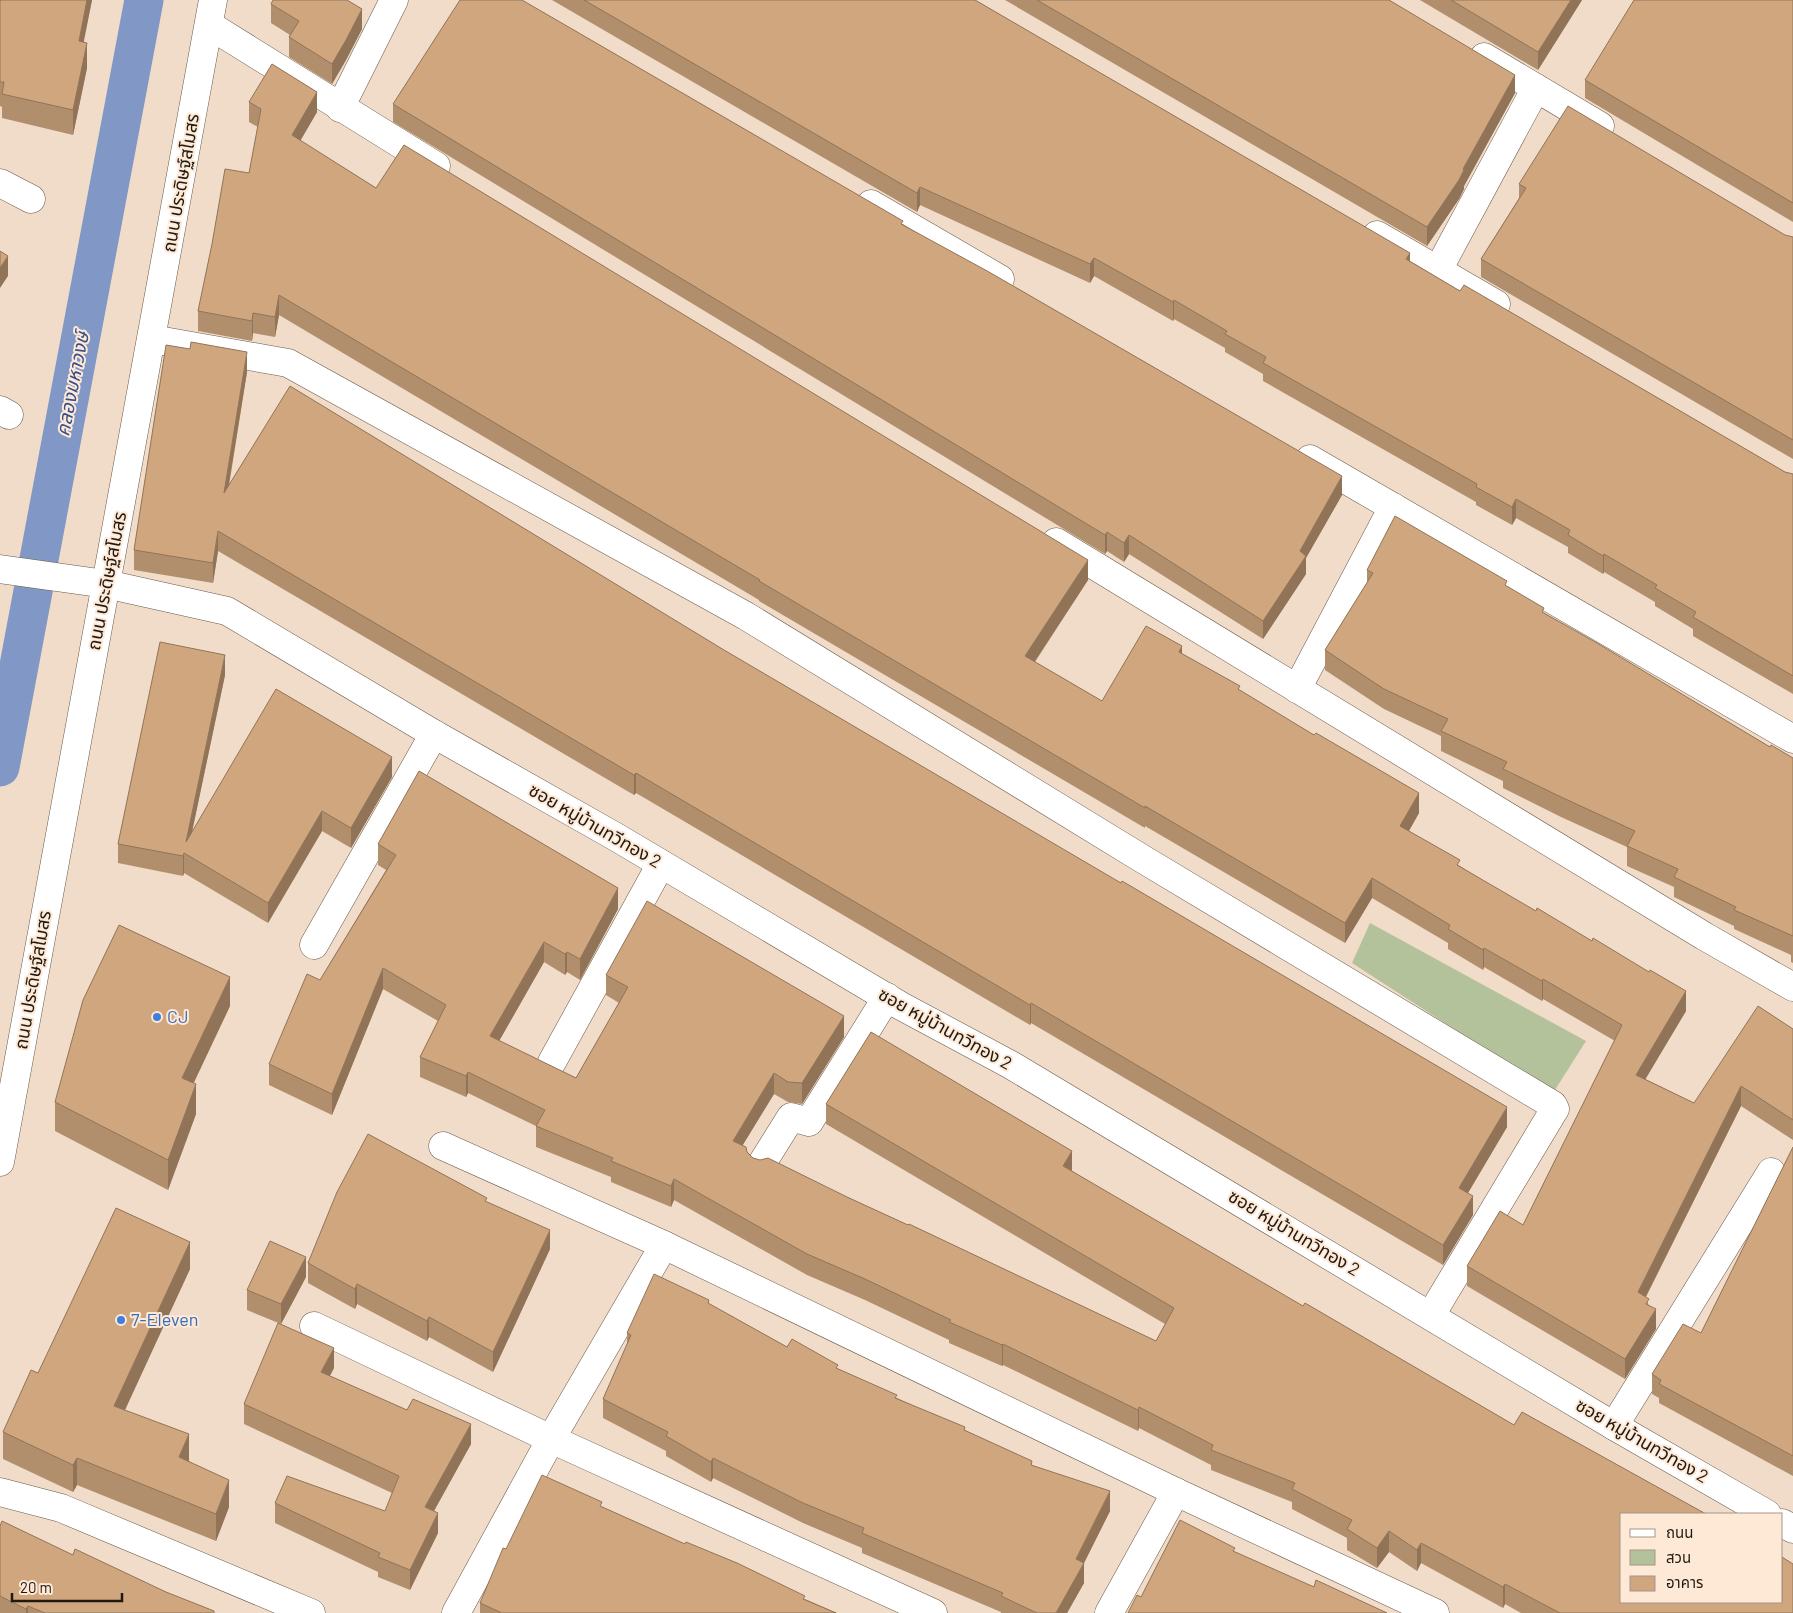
<svg xmlns="http://www.w3.org/2000/svg" width="1793" height="1613" font-family="Barlow,'Noto Sans Thai',sans-serif">
  <style>
    .green { fill: #b4c29b }
    .lines { fill: none; stroke-linecap: round; stroke-linejoin: round }
    .canal { stroke: #8197c5; stroke-width: 39 }
    .minor-casing { stroke: #6a5948; stroke-width: 29 }
    .tertiary-casing { stroke: #6a5948; stroke-width: 29 }
    .minor { stroke: #fff; stroke-width: 28 }
    .tertiary { stroke: #fff; stroke-width: 28 }
    .wall { fill: #b28f6c }
    .shaded-wall { fill: #917458 }
    .building { fill: #cfa67e; stroke: #917458 }
    .shop-dot { fill: #3f7fe0; stroke: #fee9d6; stroke-width: 2 }
    .labels { text-anchor: middle; stroke-width: 4; stroke-linejoin: round; paint-order: stroke }
    .street-label { font-size: 18px; fill: #201912; stroke: #fee9d6 }
    .shop-label { font-size: 18px; fill: #366cbe; stroke: #fee9d6; text-anchor: start }
    .water-label { font-size: 19px; font-style: italic; fill: #344f89; stroke: #fee9d6 }
  </style>
  <rect width="100%" height="100%" fill="#f0dcc9"/>
  <polygon class="green" points="1370,923 1586,1041 1553,1093 1352,963"/>
  <g class="lines">
    <polyline class="canal" points="0,767 144,0"/>
    <defs>
      <g id="minor">
        <polyline points="209,25 436,166"/>
        <polyline points="1484,57 1600,126"/>
        <polyline points="340,108 394,0"/>
        <polyline points="0,183 31,199"/>
        <polyline points="871,204 1000,279"/>
        <polyline points="1377,235 1496,304"/>
        <polyline points="1438,270 1536,88"/>
        <polyline points="152,339 288,363 746,616 1141,858 1553,1105 1555,1109 1553,1112 1431,1315"/>
        <polyline points="0,410 9,415"/>
        <polyline points="1310,459 1793,739"/>
        <polyline points="1056,542 1704,936 1793,987"/>
        <polyline points="0,569 106,584 227,611 434,734 616,837 901,1006 1011,1065 1614,1426 1767,1514"/>
        <polyline points="1297,689 1393,507"/>
        <polyline points="314,945 434,734"/>
        <polyline points="552,1062 661,864"/>
        <polyline points="443,1146 664,1245 1176,1492 1435,1613"/>
        <polyline points="761,1165 791,1117 809,1122 887,997"/>
        <polyline points="314,1326 551,1439 933,1613"/>
        <polyline points="1614,1426 1771,1172"/>
        <polyline points="0,1492 61,1508 311,1613"/>
        <polyline points="1782,1523 1793,1529"/>
        <polyline points="456,1613 551,1439 664,1245"/>
        <polyline points="1109,1613 1176,1492"/>
      </g>
      <polyline id="tertiary" points="0,1162 213,0"/>
    </defs>
    <use href="#minor" class="minor-casing"/>
    <use href="#tertiary" class="tertiary-casing"/>
    <use href="#minor" class="minor"/>
    <use href="#tertiary" class="tertiary"/>
  </g>
  <g class="wall">
    <polygon points="0,0 92,0 83,42 87,68 73,135 2,118 2,107 0,106"/>
    <polygon points="552,0 975,0 1460,291 1785,472 1793,474 1793,694 1693,636 1693,629 1655,606 1655,602 1604,572 1603,574 1568,553 1568,547 1516,518 1512,525 1476,505 1476,502 1263,381 1263,374 1225,352 1225,348 1174,319 1173,321 1094,276 1090,283 920,205 917,212"/>
    <polygon points="1005,0 1389,0 1515,93 1464,186 1464,189 1459,199 1427,246"/>
    <polygon points="1420,0 1582,0 1538,70"/>
    <polygon points="1793,0 1793,222 1585,98 1585,80"/>
    <polygon points="271,4 362,29 346,60 332,84 289,57 289,37 290,35 271,23"/>
    <polygon points="249,102 317,112 300,141 376,188 1088,580 1035,662 1102,701 1182,654 1240,690 1419,813 1409,831 1460,866 1686,1011 1645,1079 1694,1103 1793,1029 1793,1140 1741,1106 1646,1297 1656,1329 1625,1379 1467,1286 1467,1266 1523,1225 1615,1041 1543,999 1542,1001 1484,967 1483,970 1448,949 1448,943 1372,898 1345,943 1145,826 1145,828 759,601 759,600 279,315 275,337 253,333 252,341 198,331 198,311 249,173 258,127 249,122"/>
    <polygon points="393,104 903,224 1342,495 1306,558 1306,574 1263,639 1129,554 1124,562 1107,551 1105,554 393,122"/>
    <polygon points="1519,184 1793,237 1793,459 1481,277 1481,259 1519,198"/>
    <polygon points="190,349 247,372 229,486 1507,1127 1468,1193 1473,1215 1443,1265 1031,1023 1030,1025 636,793 634,795 218,551 213,583 134,570 134,550"/>
    <polygon points="1367,570 1507,586 1544,613 1770,747 1793,758 1793,963 1791,962 1791,955 1734,929 1734,926 1674,897 1674,887 1627,866 1627,847 1561,817 1503,788 1503,781 1441,751 1441,736 1384,709 1325,670 1325,650 1367,583"/>
    <polygon points="225,675 192,831 392,777 351,848 322,831 268,923 184,873 183,876 118,863 118,844"/>
    <polygon points="378,844 618,909 580,980 567,972 565,975 544,962 499,1041 576,1078 619,1003 606,995 606,975 844,1037 802,1104 788,1102 774,1094 742,1146 753,1158 847,1197 1156,1341 1165,1324 826,1124 826,1104 1072,1171 1793,1613 1521,1613 1505,1604 1503,1608 1421,1563 1417,1571 1389,1552 1377,1568 1347,1550 1347,1538 1292,1509 1292,1502 1211,1470 1211,1465 1139,1428 1138,1431 1003,1365 1002,1366 949,1343 949,1340 865,1300 807,1275 674,1200 671,1207 611,1182 611,1177 536,1147 536,1126 468,1093 466,1097 420,1077 420,1057 438,1021 383,989 332,1115 269,1085 269,1064 320,980 386,870 378,865"/>
    <polygon points="230,1006 193,1083 196,1114 168,1190 55,1131 55,1102"/>
    <polygon points="1793,1147 1793,1476 1659,1403 1659,1398 1652,1394 1652,1374 1701,1333"/>
    <polygon points="487,1202 550,1249 493,1372 429,1337 427,1341 357,1304 355,1309 308,1283 308,1263"/>
    <polygon points="190,1269 124,1410 189,1461 229,1507 216,1541 77,1485 73,1492 3,1459 3,1432 38,1373"/>
    <polygon points="306,1277 281,1324 247,1310 247,1290"/>
    <polygon points="709,1304 787,1347 838,1369 897,1398 965,1430 1032,1465 1110,1511 1084,1563 1084,1583 1067,1613 1001,1613 1001,1612 862,1553 862,1548 803,1523 713,1478 711,1482 666,1456 666,1451 603,1418 603,1399 627,1346 627,1333"/>
    <polygon points="334,1368 330,1376 471,1444 434,1511 438,1533 410,1590 378,1577 378,1572 275,1523 275,1503 385,1511 392,1493 244,1424 244,1404"/>
    <polygon points="602,1507 805,1599 837,1613 480,1613 480,1603 506,1549"/>
    <polygon points="0,1526 166,1592 214,1613 0,1613"/>
  </g>
  <g class="shaded-wall">
    <polygon points="87,0 92,0 79,66 79,41"/>
    <polygon points="1571,0 1582,0 1538,70 1538,52"/>
    <polygon points="362,9 362,29 346,60 332,84 332,64"/>
    <polygon points="87,43 87,68 73,135 73,110"/>
    <polygon points="1515,75 1515,93 1464,186 1464,189 1459,199 1427,246 1427,227 1463,169"/>
    <polygon points="317,92 317,112 292,155 292,135"/>
    <polygon points="920,187 920,205 917,212 917,193"/>
    <polygon points="1410,253 1410,272 1406,259"/>
    <polygon points="8,256 8,276 0,288 0,268"/>
    <polygon points="1094,258 1094,276 1090,283 1090,264"/>
    <polygon points="279,295 279,315 275,337 275,317"/>
    <polygon points="1174,300 1174,319 1173,321 1173,302"/>
    <polygon points="253,313 253,333 252,341 252,321"/>
    <polygon points="247,352 247,372 224,513 224,493"/>
    <polygon points="1342,476 1342,495 1306,558 1306,574 1263,639 1263,621 1300,551"/>
    <polygon points="1516,499 1516,518 1512,525 1512,507"/>
    <polygon points="218,531 218,551 213,583 213,563"/>
    <polygon points="1107,532 1107,551 1105,554 1105,535"/>
    <polygon points="1129,535 1129,554 1124,562 1124,543"/>
    <polygon points="1604,554 1604,572 1603,574 1603,556"/>
    <polygon points="1088,560 1088,580 1025,676 1025,656"/>
    <polygon points="1182,646 1182,666 1179,652"/>
    <polygon points="225,655 225,675 187,856 186,842"/>
    <polygon points="392,757 392,777 351,848 351,828"/>
    <polygon points="636,773 636,793 634,795 634,775"/>
    <polygon points="1419,793 1419,813 1400,846 1400,826"/>
    <polygon points="322,811 322,831 268,923 268,903"/>
    <polygon points="184,853 184,873 183,876 183,856"/>
    <polygon points="1372,878 1372,898 1345,943 1345,923"/>
    <polygon points="618,888 618,909 580,980 580,959"/>
    <polygon points="544,942 544,962 490,1057 490,1036"/>
    <polygon points="1484,948 1484,967 1483,970 1483,950"/>
    <polygon points="567,952 567,972 565,975 565,954"/>
    <polygon points="383,968 383,989 332,1115 332,1094"/>
    <polygon points="230,977 230,1006 182,1108 182,1078"/>
    <polygon points="1543,979 1543,999 1542,1001 1542,981"/>
    <polygon points="1686,991 1686,1011 1636,1095 1636,1075"/>
    <polygon points="1031,1003 1031,1023 1030,1025 1030,1005"/>
    <polygon points="844,1016 844,1037 802,1104 802,1083"/>
    <polygon points="468,1072 468,1093 466,1097 466,1076"/>
    <polygon points="774,1073 774,1094 733,1161 733,1141"/>
    <polygon points="196,1084 196,1114 168,1190 168,1160"/>
    <polygon points="1741,1086 1741,1106 1638,1312 1638,1292"/>
    <polygon points="1507,1107 1507,1127 1459,1208 1459,1188"/>
    <polygon points="1072,1151 1072,1171 1063,1166"/>
    <polygon points="674,1179 674,1200 671,1207 671,1186"/>
    <polygon points="1473,1196 1473,1215 1443,1265 1443,1245"/>
    <polygon points="550,1230 550,1249 493,1372 493,1352"/>
    <polygon points="190,1242 190,1269 114,1434 114,1406"/>
    <polygon points="306,1257 306,1277 281,1324 281,1304"/>
    <polygon points="357,1284 357,1304 355,1309 355,1289"/>
    <polygon points="1656,1309 1656,1329 1625,1379 1625,1359"/>
    <polygon points="429,1317 429,1337 427,1341 427,1321"/>
    <polygon points="1003,1344 1003,1365 1002,1366 1002,1345"/>
    <polygon points="334,1348 334,1368 321,1392 321,1372"/>
    <polygon points="1139,1407 1139,1428 1138,1431 1138,1410"/>
    <polygon points="471,1424 471,1444 425,1527 425,1507"/>
    <polygon points="189,1434 189,1461 179,1484 179,1457"/>
    <polygon points="77,1458 77,1485 73,1492 73,1465"/>
    <polygon points="713,1458 713,1478 711,1482 711,1462"/>
    <polygon points="229,1480 229,1507 216,1541 216,1514"/>
    <polygon points="1110,1491 1110,1511 1084,1563 1084,1583 1067,1613 1056,1613 1076,1559"/>
    <polygon points="438,1513 438,1533 410,1590 410,1570"/>
    <polygon points="1389,1531 1389,1552 1377,1568 1377,1548"/>
    <polygon points="1421,1543 1421,1563 1417,1571 1417,1550"/>
    <polygon points="1505,1584 1505,1604 1503,1608 1503,1587"/>
    <polygon points="28,1606 28,1613 26,1613 26,1609"/>
  </g>
  <g class="building">
    <polygon points="0,0 87,0 79,41 87,43 73,110 2,94 4,82 0,82"/>
    <polygon points="273,0 347,0 362,9 346,40 332,64 289,37 299,21 271,4"/>
    <polygon points="460,0 522,0 903,221 901,224 989,272 1342,476 1300,551 1306,556 1263,621 1129,535 1124,543 1107,532 1105,535 393,104"/>
    <polygon points="584,0 975,0 1410,253 1406,259 1460,291 1464,285 1785,472 1793,474 1793,676 1693,617 1696,612 1655,588 1657,585 1604,554 1603,556 1568,535 1570,530 1516,499 1512,507 1476,487 1477,484 1263,363 1266,357 1225,334 1227,331 1174,300 1173,302 1094,258 1090,264 920,187 917,193"/>
    <polygon points="1037,0 1389,0 1515,75 1463,169 1464,170 1459,180 1427,227"/>
    <polygon points="1451,0 1571,0 1538,52"/>
    <polygon points="1634,0 1793,0 1793,203 1585,80"/>
    <polygon points="272,64 317,92 292,135 376,188 404,145 1088,560 1025,656 1102,701 1146,626 1182,646 1179,652 1240,686 1238,689 1314,735 1316,733 1419,793 1400,826 1460,860 1457,865 1536,911 1537,908 1592,941 1593,938 1649,972 1650,970 1686,991 1636,1075 1694,1103 1758,1006 1793,1029 1793,1120 1741,1086 1638,1292 1649,1299 1646,1304 1656,1309 1625,1359 1467,1266 1500,1211 1523,1225 1622,1025 1543,979 1542,981 1484,948 1483,950 1448,929 1450,925 1372,878 1345,923 1145,806 1145,808 759,581 760,580 279,295 275,317 253,313 252,321 198,311 212,244 225,169 249,173 261,109 249,102"/>
    <polygon points="1568,106 1785,235 1793,237 1793,440 1481,259 1526,188 1519,184"/>
    <polygon points="0,251 8,256 0,268"/>
    <polygon points="191,342 247,352 224,493 290,386 724,650 1121,883 1122,881 1507,1107 1459,1188 1473,1196 1443,1245 1031,1003 1030,1005 636,773 634,775 218,531 213,563 134,550 166,345 190,349"/>
    <polygon points="1395,516 1507,581 1505,585 1544,608 1542,612 1597,643 1770,747 1771,745 1793,758 1793,936 1734,910 1736,907 1674,877 1678,869 1627,846 1635,831 1561,797 1503,769 1507,762 1441,731 1448,719 1384,689 1325,650 1373,573 1367,570"/>
    <polygon points="160,642 225,655 186,842 276,689 392,757 351,828 322,811 268,903 184,853 183,856 118,844"/>
    <polygon points="419,771 618,888 580,959 567,952 565,954 544,942 490,1036 576,1078 628,987 606,975 647,901 844,1016 802,1083 788,1082 774,1073 733,1141 746,1147 747,1152 753,1158 760,1160 768,1158 847,1197 908,1225 909,1224 1156,1341 1174,1308 826,1104 871,1032 1072,1151 1063,1166 1303,1306 1305,1303 1514,1425 1522,1412 1706,1514 1622,1514 1622,1602 1782,1602 1782,1557 1793,1564 1793,1613 1560,1613 1505,1584 1503,1587 1421,1543 1417,1550 1389,1531 1377,1548 1347,1529 1352,1520 1292,1489 1295,1483 1211,1450 1213,1445 1139,1407 1138,1410 1003,1344 1002,1345 949,1322 951,1320 865,1279 807,1254 674,1179 671,1186 611,1161 613,1158 536,1126 545,1110 468,1072 466,1076 420,1057 446,1005 383,968 332,1094 269,1064 307,974 320,980 396,855 378,844"/>
    <polygon points="119,925 230,977 182,1078 196,1084 168,1160 55,1102 83,1000"/>
    <polygon points="368,1134 487,1198 485,1201 550,1230 493,1352 429,1317 427,1321 357,1284 355,1289 308,1263 337,1192"/>
    <polygon points="1793,1147 1793,1456 1659,1384 1661,1380 1652,1374 1683,1324 1701,1333"/>
    <polygon points="116,1208 190,1242 114,1406 189,1434 179,1457 229,1480 216,1514 77,1458 73,1465 3,1432 31,1370 38,1373"/>
    <polygon points="270,1241 306,1257 281,1304 247,1290"/>
    <polygon points="654,1274 709,1300 708,1303 787,1347 792,1339 838,1365 836,1368 897,1395 895,1398 965,1427 964,1430 1032,1461 1031,1465 1110,1491 1076,1559 1084,1563 1056,1613 1037,1613 1001,1596 1003,1593 862,1533 864,1528 803,1503 713,1458 711,1462 666,1436 668,1432 603,1399 631,1335 627,1333"/>
    <polygon points="278,1323 334,1348 321,1372 407,1410 413,1399 471,1424 425,1507 438,1513 410,1570 378,1557 380,1553 275,1503 287,1476 385,1511 399,1476 244,1404"/>
    <polygon points="542,1475 602,1502 600,1506 685,1544 686,1542 737,1563 805,1596 803,1599 836,1613 502,1613 480,1603 503,1548 506,1549"/>
    <polygon points="1180,1520 1235,1548 1233,1551 1314,1587 1316,1580 1387,1613 1128,1613 1137,1595 1141,1597"/>
    <polygon points="2,1521 73,1555 75,1549 166,1592 214,1611 214,1613 45,1613 28,1606 26,1609 0,1596 0,1526"/>
  </g>
  <g class="shop-dot">
    <circle cx="157" cy="1017" r="5"/>
    <circle cx="121" cy="1320" r="5"/>
  </g>
  <g class="labels">
    <g class="street-label">
      <text transform="translate(181 183) rotate(-80)" y="6">ถนน ประดิษฐ์สโมสร</text>
      <text transform="translate(107 581) rotate(-79)" y="6">ถนน ประดิษฐ์สโมสร</text>
      <text transform="translate(595 826) rotate(30)" y="6">ซอย หมู่บ้านทวีทอง 2</text>
      <text transform="translate(33 980) rotate(-80)" y="6">ถนน ประดิษฐ์สโมสร</text>
      <text transform="translate(945 1029) rotate(29)" y="6">ซอย หมู่บ้านทวีทอง 2</text>
      <text transform="translate(1294 1233) rotate(31)" y="6">ซอย หมู่บ้านทวีทอง 2</text>
      <text transform="translate(1642 1441) rotate(30)" y="6">ซอย หมู่บ้านทวีทอง 2</text>
    </g>
    <g class="shop-label">
      <text x="167" y="1023">CJ</text>
      <text x="131" y="1326">7-Eleven</text>
    </g>
    <g class="water-label">
      <text transform="translate(72 384) rotate(-79)" y="7">คลองมหาวงษ์</text>
    </g>
  </g>
  <rect x="1620" y="1513" width="162" height="90" fill="#fee9d6" stroke="#a59688"/>
  <rect x="1630" y="1529" width="25" height="8" fill="#ffffff" stroke="#a59688"/>
  <text x="1666" y="1538" font-size="15" fill="#201912">ถนน</text>
  <rect x="1630" y="1550" width="25" height="15" fill="#b4c29b" stroke="#a59688"/>
  <text x="1666" y="1563" font-size="15" fill="#201912">สวน</text>
  <rect x="1630" y="1576" width="25" height="15" fill="#cfa67e" stroke="#a59688"/>
  <text x="1666" y="1588" font-size="15" fill="#201912">อาคาร</text>
  <path d="M12 1593v8h110v-8" fill="none" stroke="#201912" stroke-width="2.5"/>
  <text x="20" y="1593" font-size="15" fill="#201912" stroke="#fee9d6" stroke-width="4" paint-order="stroke">20 m</text>
</svg>
